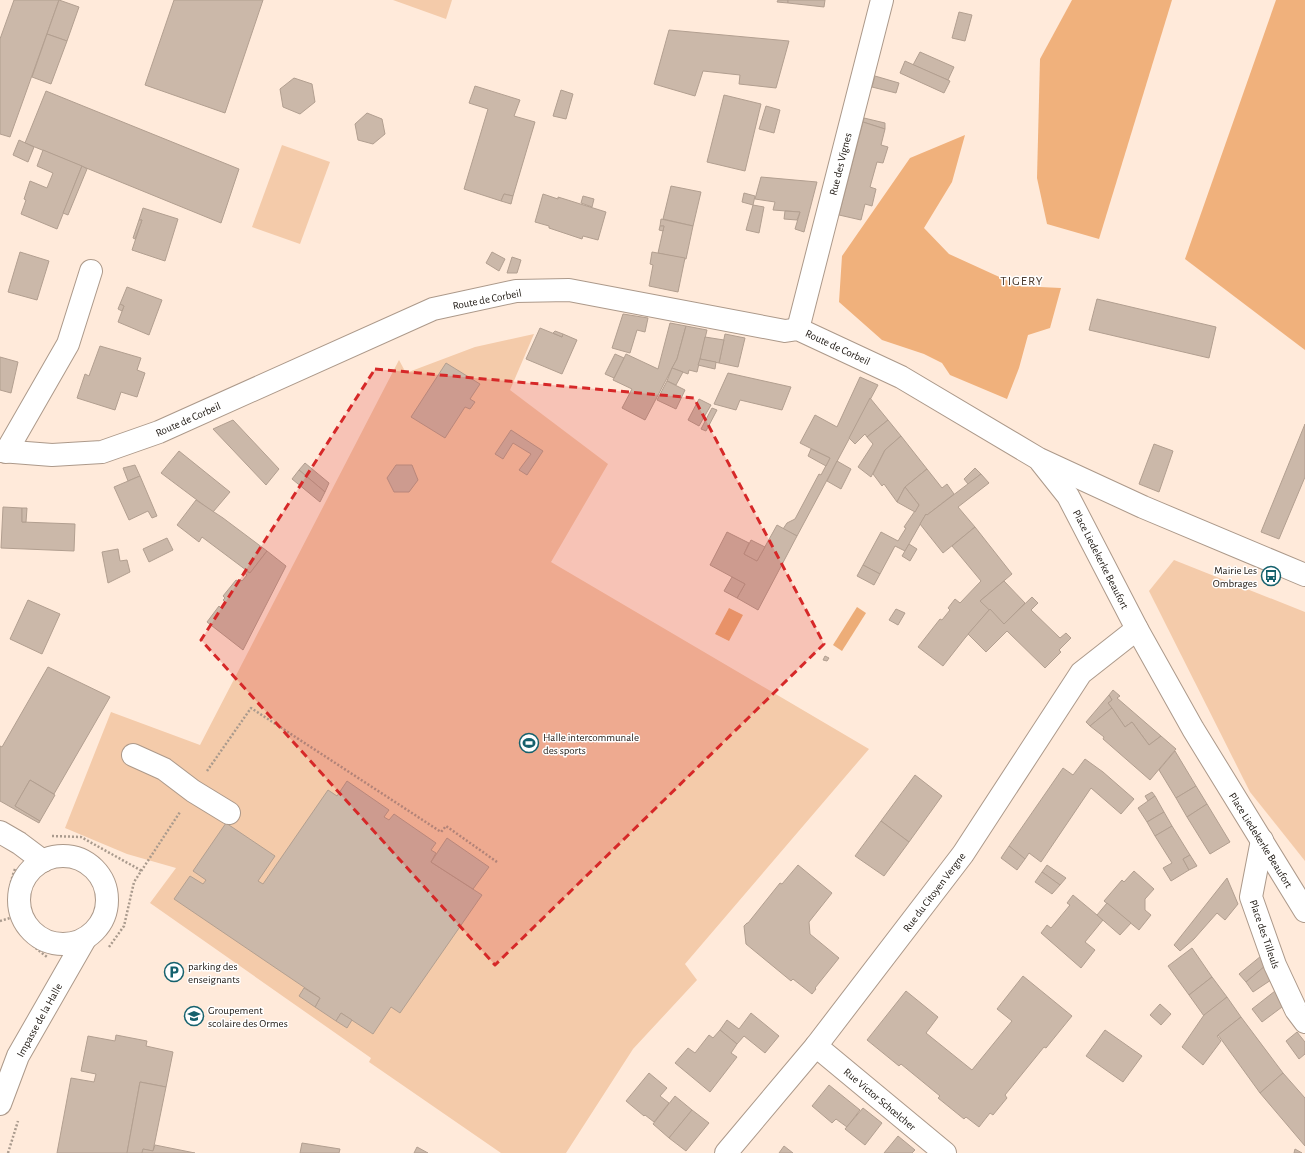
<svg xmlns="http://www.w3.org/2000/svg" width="1305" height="1153" font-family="'Alegreya Sans',sans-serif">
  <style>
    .green { fill: #f4cbaa }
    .forest { fill: #f0b17c }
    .water { fill: #edad78 }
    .building { fill: #cbb8a9; stroke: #b29f90 }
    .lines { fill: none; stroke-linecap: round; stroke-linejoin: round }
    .minor-casing { stroke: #ac998a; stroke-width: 24 }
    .path { stroke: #a99a8d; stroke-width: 2.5; stroke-dasharray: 2 2; stroke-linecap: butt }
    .minor { stroke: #fff; stroke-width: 22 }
    .marked { fill: #d62828; fill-opacity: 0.2; stroke: #d62828; stroke-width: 3; stroke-dasharray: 8 5; stroke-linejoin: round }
    .labels { text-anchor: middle; stroke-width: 3; stroke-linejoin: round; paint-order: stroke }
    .street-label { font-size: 11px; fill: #1d1711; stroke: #fff }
    .poi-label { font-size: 11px; fill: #1d1711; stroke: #fff; text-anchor: start }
    .quarter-label { font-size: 13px; letter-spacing: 1px; fill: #4c3c2f; stroke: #fff }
  </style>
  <rect width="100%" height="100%" fill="#ffeada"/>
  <g class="green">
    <polygon points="393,0 452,0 446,19"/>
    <polygon points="282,145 330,162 300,244 252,227"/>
    <polygon points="534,334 510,390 608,464 551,562 869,749 685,964 697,980 633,1049 566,1153 501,1153 369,1062 371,1058 150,903 176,868 127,854 65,828 111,712 200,745 399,360 406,373 475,347"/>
    <polygon points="1174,560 1305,612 1305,861 1250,792 1149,591"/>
  </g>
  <g class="forest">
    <polygon points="1072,0 1172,0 1099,239 1047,224 1037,178 1040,59"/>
    <polygon points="1276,0 1305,0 1305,350 1185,259"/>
    <polygon points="965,135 952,182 924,228 949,254 1019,286 1061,288 1050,328 1028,335 1019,368 1007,399 950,375 942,363 924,354 882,340 839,302 842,256 910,158"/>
  </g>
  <g class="water">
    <polygon points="857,607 866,613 842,651 833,645"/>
    <polygon points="729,608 743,615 729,641 715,634"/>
  </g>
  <g class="building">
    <polygon points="14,0 59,0 10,137 0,134 0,39"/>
    <polygon points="59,0 79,7 67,41 47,34"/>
    <polygon points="174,0 263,0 225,113 145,85"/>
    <polygon points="778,0 788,0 788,3 777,2"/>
    <polygon points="788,0 825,0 824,7 788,3"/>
    <polygon points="959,12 972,15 965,41 952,38"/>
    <polygon points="669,30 789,41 776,88 739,84 740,75 703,71 695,96 654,84"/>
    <polygon points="47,34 67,41 51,84 32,77"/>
    <polygon points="920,52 954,67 948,80 913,65"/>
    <polygon points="905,61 950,81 944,93 900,73"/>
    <polygon points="875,76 899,83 896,93 872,87"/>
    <polygon points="294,78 312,84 315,102 300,114 283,107 280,89"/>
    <polygon points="475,86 520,100 514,116 535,122 513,196 504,194 501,201 464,189 488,109 469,103"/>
    <polygon points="561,90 573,94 566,119 553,116"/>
    <polygon points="46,91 239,169 221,223 25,143"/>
    <polygon points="724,95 761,104 745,171 707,162"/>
    <polygon points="766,106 780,110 774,133 759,129"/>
    <polygon points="367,113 382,119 385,134 373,144 358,140 355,124"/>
    <polygon points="864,118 885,123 885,129 863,122"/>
    <polygon points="863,122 885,129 881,145 888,147 883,163 877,162 870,187 876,189 872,206 865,204 861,220 839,215"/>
    <polygon points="19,140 34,147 28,162 13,155"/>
    <polygon points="43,150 82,166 57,229 21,214 26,200 24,199 30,181 47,188 53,173 37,166"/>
    <polygon points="82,166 87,169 68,215 63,213"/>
    <polygon points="761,177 817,182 804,232 795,229 800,212 773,210 775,202 755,199"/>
    <polygon points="671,186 701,192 693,226 663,219"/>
    <polygon points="744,193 755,196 753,205 742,202"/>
    <polygon points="504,194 513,196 511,204 501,201"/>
    <polygon points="543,194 558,199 558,197 606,212 598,240 583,236 582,239 549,228 549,226 535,222"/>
    <polygon points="583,196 594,199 592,207 581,203"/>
    <polygon points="753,205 764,207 759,233 746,230"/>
    <polygon points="143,208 178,219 165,261 132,250 142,220 139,220"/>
    <polygon points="785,211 800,212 797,220 784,219"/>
    <polygon points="661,219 693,226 686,259 658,253 664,226 660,226"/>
    <polygon points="139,220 142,220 135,239 133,238"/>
    <polygon points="660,226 664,226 663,231 659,230"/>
    <polygon points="20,252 49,261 37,300 8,292"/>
    <polygon points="492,252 505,259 499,271 486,263"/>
    <polygon points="652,252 685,258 678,292 649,286 653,265 650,264"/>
    <polygon points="512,257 521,260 517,273 507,273"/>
    <polygon points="127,287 162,300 149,335 118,322 124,306 120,304"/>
    <polygon points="1097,299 1216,327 1209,358 1089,330"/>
    <polygon points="120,304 124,306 122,311 118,309"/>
    <polygon points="623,314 648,318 645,332 637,330 630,353 612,348"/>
    <polygon points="670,323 686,326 677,359 645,420 622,408 632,389 613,380 626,354 658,369"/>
    <polygon points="686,326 707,330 697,372 689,370 688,374 672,368 677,359"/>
    <polygon points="540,328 562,337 563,334 577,340 562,374 526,359"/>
    <polygon points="555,331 563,334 562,337 553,333"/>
    <polygon points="725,334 745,338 738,367 719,363"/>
    <polygon points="705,337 724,340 719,363 700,359"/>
    <polygon points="100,346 141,358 137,370 145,373 137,397 121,392 115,410 77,398 85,374 89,376"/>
    <polygon points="615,354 624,358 614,378 605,374"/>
    <polygon points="0,357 18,362 11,393 0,390"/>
    <polygon points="700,359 716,362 715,369 698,365"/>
    <polygon points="446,363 480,384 470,399 475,402 470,409 465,407 445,438 411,417"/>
    <polygon points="672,368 683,372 676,385 667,381"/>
    <polygon points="728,373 791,387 782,410 740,400 736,410 714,404"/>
    <polygon points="860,377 878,385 797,536 783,529 787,523 795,519 819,474 821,475 830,458 800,443 815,415 837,427"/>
    <polygon points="667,381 685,390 676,409 657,400"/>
    <polygon points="870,398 888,420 867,437 865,434 855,444 849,438"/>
    <polygon points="699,399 711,405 699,426 688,420"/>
    <polygon points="712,408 717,410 706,431 701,429"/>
    <polygon points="233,420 279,469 266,485 213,429"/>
    <polygon points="888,420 901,436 885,450 871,477 858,467 873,444 867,437"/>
    <polygon points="1305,424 1305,477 1279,539 1261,532"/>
    <polygon points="511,430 543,451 527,475 519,470 531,454 513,443 503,459 495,454"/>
    <polygon points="901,436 927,469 905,487 897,502 884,484 882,486 873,474 885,450"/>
    <polygon points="1154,444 1173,451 1159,492 1139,484"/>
    <polygon points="811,449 830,458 826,466 808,456"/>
    <polygon points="179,451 230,492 213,512 161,473"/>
    <polygon points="837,461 851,469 841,489 827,481"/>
    <polygon points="305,463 329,483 325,492 299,470"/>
    <polygon points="135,465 140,476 128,481 123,468"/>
    <polygon points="396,465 412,465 418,480 409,492 394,492 387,478"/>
    <polygon points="975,468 981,474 968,484 964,479"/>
    <polygon points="927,469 942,488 947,484 954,494 927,515 926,514 905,551 895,546 880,574 863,565 881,532 898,541 906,528 904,527 919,505 905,487"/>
    <polygon points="299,470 325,492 320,502 292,479"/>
    <polygon points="981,474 989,483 958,507 975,527 943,553 920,524 926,514 927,515"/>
    <polygon points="140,476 157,516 152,518 148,511 129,520 114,487"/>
    <polygon points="905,487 919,505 915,512 897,502"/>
    <polygon points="196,500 223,518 267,551 250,573 202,537 199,542 177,525"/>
    <polygon points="3,507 22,508 22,522 75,524 74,551 1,548"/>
    <polygon points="22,508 27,508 26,522 22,522"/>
    <polygon points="777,525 797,536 758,610 737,598 745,584 710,565 727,532 749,543 744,554 757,561"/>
    <polygon points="975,527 1012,574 980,601 990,609 965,638 943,666 918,647 940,619 942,620 950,610 948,608 955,599 960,603 981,581 952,546"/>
    <polygon points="167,538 173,550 149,562 143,549"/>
    <polygon points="751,540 765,547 757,561 744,554"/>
    <polygon points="909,544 917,549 910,561 902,556"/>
    <polygon points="118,549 120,561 127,560 130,572 108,583 102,552"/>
    <polygon points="267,551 286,566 243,650 207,622 219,606 221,608 225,602 223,600 225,598 223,596 236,580 238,581 240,579 242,581 247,575 244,573 246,571 250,573"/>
    <polygon points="863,565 880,574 874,585 857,576"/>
    <polygon points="732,577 745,584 737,598 724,591"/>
    <polygon points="1004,581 1025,603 1004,624 980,601"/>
    <polygon points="1032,597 1038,603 1031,610 1060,638 1066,633 1071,638 1059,650 1061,652 1045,668 1007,631 986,652 968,634 990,609 1004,624"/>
    <polygon points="28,600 60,614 42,654 10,639"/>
    <polygon points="896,609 905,613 898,625 889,620"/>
    <polygon points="825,656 829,658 827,661 823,660"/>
    <polygon points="48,667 110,697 54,794 30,780 15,806 40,821 39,823 0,801 0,746 2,747"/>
    <polygon points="1113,690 1120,696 1117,698 1161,736 1149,745 1132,722 1125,727 1108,703 1112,700 1109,695"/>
    <polygon points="1109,695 1112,700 1108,703 1112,708 1090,726 1086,722"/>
    <polygon points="1112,708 1125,727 1132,722 1149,745 1161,736 1176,749 1150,780 1103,739 1104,737 1090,726"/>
    <polygon points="1175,751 1196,786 1176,798 1159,770"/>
    <polygon points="1085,759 1103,772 1134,799 1121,814 1091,788 1041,862 1029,853 1025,859 1009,846 1063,768 1073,775"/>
    <polygon points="915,775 942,796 909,842 881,821"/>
    <polygon points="30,780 55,795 40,821 15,806"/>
    <polygon points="347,781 389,810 384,817 389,820 394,814 436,843 431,850 436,853 431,862 482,895 400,1013 391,1007 373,1034 341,1013 336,1021 315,1007 320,998 174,899 190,876 203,884 206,880 193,871 226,823 275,856 258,881 263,884 328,790 337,796"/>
    <polygon points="1196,786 1207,804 1187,817 1176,798"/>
    <polygon points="1152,792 1155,796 1148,801 1145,796"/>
    <polygon points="1155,796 1164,812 1147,822 1138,808"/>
    <polygon points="1207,804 1230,842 1210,854 1187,817"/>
    <polygon points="1164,812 1172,826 1155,836 1147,822"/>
    <polygon points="881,821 909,842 884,876 855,856"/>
    <polygon points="1172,826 1190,855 1183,859 1189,870 1171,881 1163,868 1172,863 1155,836"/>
    <polygon points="447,838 489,867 473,889 431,862"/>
    <polygon points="1009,846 1025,859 1017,870 1001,858"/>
    <polygon points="1190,855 1197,866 1189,870 1183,859"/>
    <polygon points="798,865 832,893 809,922 810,934 839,958 815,988 816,989 812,994 793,979 791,981 746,944 744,926 747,923 748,923 780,883 782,884"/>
    <polygon points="1047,865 1066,878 1060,885 1042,872"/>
    <polygon points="1134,871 1154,889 1145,899 1145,910 1151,915 1139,930 1104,901 1122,880 1124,882"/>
    <polygon points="1042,872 1060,885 1052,894 1035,882"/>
    <polygon points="1227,878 1238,904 1225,920 1217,913 1194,939 1180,951 1174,945"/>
    <polygon points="1073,895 1103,920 1085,942 1095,950 1081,968 1041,933 1047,925 1051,928 1070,905 1067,903"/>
    <polygon points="1107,903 1131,923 1120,935 1097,915"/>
    <polygon points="1192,948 1212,977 1189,995 1168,966"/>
    <polygon points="1261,956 1265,966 1246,982 1239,974"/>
    <polygon points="1265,966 1271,980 1253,992 1246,982"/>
    <polygon points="1023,976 1072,1016 1046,1048 1044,1047 1005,1095 1007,1098 993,1115 990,1113 979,1127 966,1117 964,1119 938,1098 940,1096 901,1064 899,1066 867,1040 906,991 938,1017 926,1033 972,1070 1012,1021 997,1009"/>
    <polygon points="1212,977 1227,997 1204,1016 1189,995"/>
    <polygon points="304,988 320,998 315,1007 299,996"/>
    <polygon points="1275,991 1282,1007 1262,1022 1252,1009"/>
    <polygon points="1227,997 1241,1017 1217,1036 1221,1041 1203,1065 1182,1047 1204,1015"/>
    <polygon points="1160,1004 1171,1014 1161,1025 1150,1015"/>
    <polygon points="341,1013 352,1020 347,1028 336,1021"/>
    <polygon points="751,1013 779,1036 765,1053 744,1036 737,1044 720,1030 727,1020 739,1029"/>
    <polygon points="1241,1017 1283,1073 1260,1093 1218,1035"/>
    <polygon points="720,1030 737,1044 731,1053 737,1057 710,1092 675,1063 688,1048 695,1053 709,1035 713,1038"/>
    <polygon points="1105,1030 1142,1056 1123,1082 1086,1056"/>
    <polygon points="1297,1032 1305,1042 1305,1054 1299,1059 1286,1041"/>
    <polygon points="116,1035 147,1041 146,1046 173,1052 166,1087 140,1082 127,1153 57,1153 71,1078 94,1082 96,1074 81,1071 88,1036 115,1041"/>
    <polygon points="649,1073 667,1088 660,1096 669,1103 654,1122 645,1115 644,1116 626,1101"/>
    <polygon points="1283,1073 1305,1098 1305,1146 1260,1093"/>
    <polygon points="140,1082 166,1087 153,1151 143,1149 142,1153 127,1153"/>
    <polygon points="829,1085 860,1110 847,1127 836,1119 832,1123 812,1106"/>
    <polygon points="675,1096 692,1110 669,1138 653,1124"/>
    <polygon points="863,1108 882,1123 865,1145 845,1129"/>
    <polygon points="692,1110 709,1123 686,1151 669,1138"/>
    <polygon points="898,1136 915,1150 912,1153 884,1153"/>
    <polygon points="302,1143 340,1149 339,1153 300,1153"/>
    <polygon points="155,1145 195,1153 142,1153 143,1149 153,1151"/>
    <polygon points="784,1146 793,1153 779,1153"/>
    <polygon points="417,1147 428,1153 414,1153"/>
    <polygon points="1295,1149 1302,1153 1294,1153"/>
  </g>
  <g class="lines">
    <defs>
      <g id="minor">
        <polyline points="798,329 882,0"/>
        <polyline points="0,451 52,455 102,452 159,432 433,309 516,291 569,290 785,331 798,329 901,377 1039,459 1143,507 1305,575"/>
        <polyline points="6,452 68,344 91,271"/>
        <polyline points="1041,462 1068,496 1137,629 1193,729 1305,911"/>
        <polyline points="133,755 164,769 193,791 229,813"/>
        <polyline points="0,832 19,843 43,861"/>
        <polyline points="1262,840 1251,897 1275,965 1296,1010 1305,1022"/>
        <circle cx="63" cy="900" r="44"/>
        <polyline points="816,1046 945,1153"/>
        <polyline points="0,1104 18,1056 85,939"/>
        <polyline points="726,1153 816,1046 963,854 1081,673 1137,629"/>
      </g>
    </defs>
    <use href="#minor" class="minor-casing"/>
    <g class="path">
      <polyline points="207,771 251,708 441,832 446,826 497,862"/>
      <polyline points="52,836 81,837 142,871"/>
      <path d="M15,869C0,908 16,934 47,957"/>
      <polyline points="0,921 10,918"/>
      <polyline points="109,947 124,926 134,882 180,812"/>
      <polyline points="8,1153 18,1121"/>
    </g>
    <use href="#minor" class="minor"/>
  </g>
  <path class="marked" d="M375,369L694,398L824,644L495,965L201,640Z"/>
  <defs>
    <symbol id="bus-ring" viewBox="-11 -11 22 22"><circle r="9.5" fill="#fff" stroke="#15616d" stroke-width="1.5"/><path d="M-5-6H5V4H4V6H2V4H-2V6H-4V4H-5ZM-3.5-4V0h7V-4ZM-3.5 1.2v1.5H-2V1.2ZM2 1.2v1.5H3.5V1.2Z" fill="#15616d"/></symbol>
    <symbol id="stadium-ring" viewBox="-11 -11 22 22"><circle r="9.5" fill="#fff" stroke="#15616d" stroke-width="1.5"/><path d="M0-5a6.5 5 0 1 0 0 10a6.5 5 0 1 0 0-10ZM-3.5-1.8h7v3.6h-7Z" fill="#15616d"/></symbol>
    <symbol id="parking-ring" viewBox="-11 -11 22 22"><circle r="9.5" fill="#fff" stroke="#15616d" stroke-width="1.5"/><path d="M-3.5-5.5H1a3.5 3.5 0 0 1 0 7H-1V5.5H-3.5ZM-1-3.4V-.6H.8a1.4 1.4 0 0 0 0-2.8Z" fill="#15616d"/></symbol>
    <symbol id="school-ring" viewBox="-11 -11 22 22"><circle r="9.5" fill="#fff" stroke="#15616d" stroke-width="1.5"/><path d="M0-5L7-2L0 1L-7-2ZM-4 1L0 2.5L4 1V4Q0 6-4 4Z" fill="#15616d"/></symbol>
  </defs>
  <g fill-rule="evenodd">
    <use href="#bus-ring" x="1260" y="565" width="22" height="22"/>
    <use href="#stadium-ring" x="518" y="732" width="22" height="22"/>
    <use href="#parking-ring" x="163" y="961" width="22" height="22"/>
    <use href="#school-ring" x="183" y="1005" width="22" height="22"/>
  </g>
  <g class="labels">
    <g class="street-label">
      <text transform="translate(840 164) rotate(-76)" y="4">Rue des Vignes</text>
      <text transform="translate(487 299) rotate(-11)" y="4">Route de Corbeil</text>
      <text transform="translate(838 347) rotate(25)" y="4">Route de Corbeil</text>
      <text transform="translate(188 419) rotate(-24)" y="4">Route de Corbeil</text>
      <text transform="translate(1101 559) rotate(63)" y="4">Place Liedekerke Beaufort</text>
      <text transform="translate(1261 840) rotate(58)" y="4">Place Liedekerke Beaufort</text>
      <text transform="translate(934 892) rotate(-53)" y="4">Rue du Citoyen Vergne</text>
      <text transform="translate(1265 934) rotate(71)" y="4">Place des Tilleuls</text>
      <text transform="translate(39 1020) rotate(-61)" y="4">Impasse de la Halle</text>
      <text transform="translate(880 1099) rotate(40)" y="4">Rue Victor Schœlcher</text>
    </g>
    <g class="poi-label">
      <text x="1257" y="574" text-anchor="end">Mairie Les<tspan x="1257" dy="13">Ombrages</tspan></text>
      <text x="543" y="741">Halle intercommunale<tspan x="543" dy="13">des sports</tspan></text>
      <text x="188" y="970">parking des<tspan x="188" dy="13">enseignants</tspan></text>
      <text x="208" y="1014">Groupement<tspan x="208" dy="13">scolaire des Ormes</tspan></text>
    </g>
    <g class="quarter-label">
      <text x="1022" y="285">TIGERY</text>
    </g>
  </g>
</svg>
